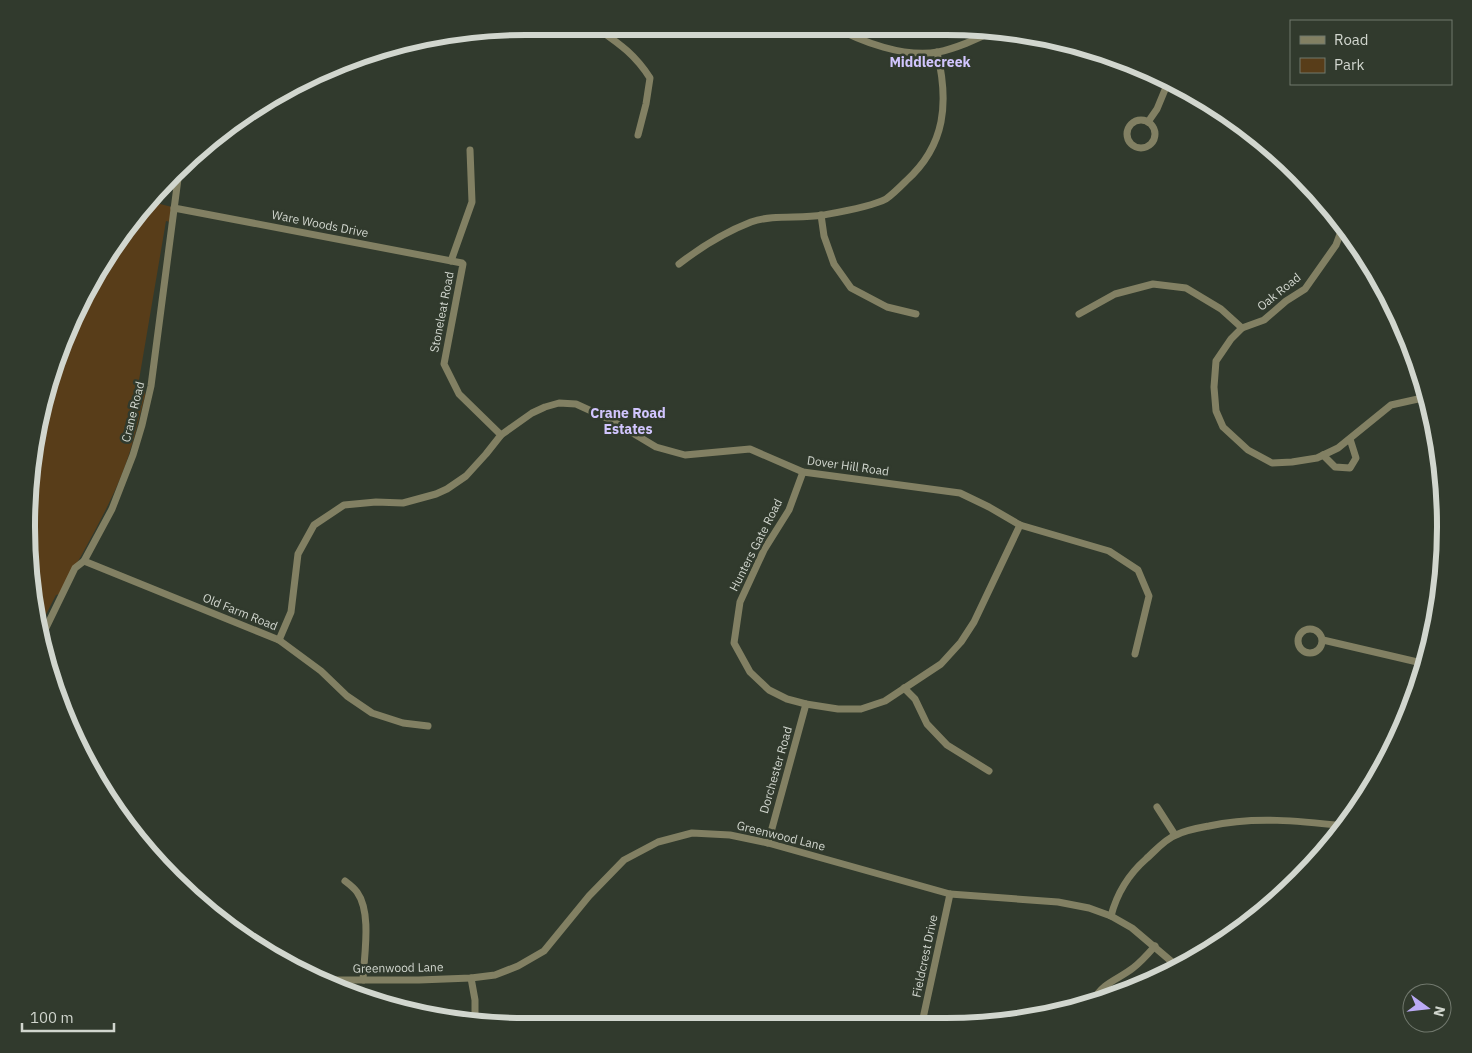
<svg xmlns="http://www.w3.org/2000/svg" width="1472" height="1053" font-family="'IBM Plex Sans',sans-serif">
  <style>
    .green { fill: #583d19 }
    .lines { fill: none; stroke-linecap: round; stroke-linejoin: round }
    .street { stroke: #828063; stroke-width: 7 }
    .labels { text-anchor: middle; stroke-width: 5; stroke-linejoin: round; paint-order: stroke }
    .street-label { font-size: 12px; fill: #d1d6ce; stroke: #313a2d }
    .neighbourhood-label { font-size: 14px; font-weight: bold; fill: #d1c5fe; stroke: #313a2d }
    .rim { fill: none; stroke: #d1d6ce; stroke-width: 6 }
  </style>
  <rect width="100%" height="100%" fill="#313a2d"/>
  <path class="green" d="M148,201L172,207L170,222L166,221L138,386L145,390V396C138,422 132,449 122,474C105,516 81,555 60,594L56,595L40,626L42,627L41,630L30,592L26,526L36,429L78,306Z"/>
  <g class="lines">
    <g class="street">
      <path d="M594,26C618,43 634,53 650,78L646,104L638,135"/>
      <path d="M833,26C861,42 905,58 938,52C954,49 978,39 993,31"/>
      <circle cx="1141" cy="134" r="14"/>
      <polyline points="1148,122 1157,109 1169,80"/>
      <polyline points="174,208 462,263 463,264 444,364 459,394 501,435"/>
      <polyline points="821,215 824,236 834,264 851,288 887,307 916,314"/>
      <polyline points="1343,226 1336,245 1305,289 1286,301 1264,320 1242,328 1231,339 1216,361 1214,387 1216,411 1223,427 1248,450 1272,463 1292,462 1317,458 1338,448 1391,405 1427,397"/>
      <polyline points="451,261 472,202 470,150"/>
      <path d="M679,264C701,247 725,232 751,222C775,214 799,219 823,215C840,212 871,207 886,199C893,194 900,187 906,181C946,145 949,102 937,52"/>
      <polyline points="1079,314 1115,294 1153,284 1186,288 1221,309 1242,328"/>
      <polyline points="1323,455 1335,467 1350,468 1356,458 1350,439"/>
      <polyline points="803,472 789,510 764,550 740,602 734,643 750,672 769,690 787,699 806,704 838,709 861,709 885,701 941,664 961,642 974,622 1020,525"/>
      <polyline points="84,561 279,640 321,671 347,696 372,713 403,723 428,726"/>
      <circle cx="1310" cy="641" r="12"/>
      <polyline points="42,636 75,568 84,561 112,509 133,455 142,425 151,386 179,171"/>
      <polyline points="279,640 291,612 298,554 314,525 344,505 376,502 403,503 436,494 447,489 466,476 486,454 501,435 532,413 545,407 559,403 576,404 611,420 656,447 685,455 750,449 803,472 960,493 989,507 1020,525 1109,551 1138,570 1149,596 1135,654"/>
      <polyline points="1323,640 1426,664"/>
      <polyline points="904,688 915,699 927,724 947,745 989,771"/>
      <polyline points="1157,807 1175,835"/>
      <polyline points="768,843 806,704"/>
      <path d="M345,881C349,884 354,888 357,892C372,913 364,955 363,980"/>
      <path d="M1111,916C1117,893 1129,874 1146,859C1155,851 1165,839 1176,835C1186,830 1198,828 1209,826C1254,816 1300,821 1346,826"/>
      <polyline points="471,978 475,1000 475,1022"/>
      <polyline points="317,980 419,980 471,978 495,975 518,966 544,951 589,896 624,860 658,842 692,833 730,835 768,843 950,894 1058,902 1089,908 1111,916 1132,928 1178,967"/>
      <path d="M1094,1000C1102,983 1119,979 1133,968C1141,962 1148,954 1155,946"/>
      <polyline points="922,1023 950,894"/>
    </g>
  </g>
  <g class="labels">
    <g class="street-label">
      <text transform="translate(320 224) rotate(11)" y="4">Ware Woods Drive</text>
      <text transform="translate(1279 292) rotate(-39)" y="4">Oak Road</text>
      <text transform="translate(442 312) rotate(-79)" y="4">Stoneleat Road</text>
      <text transform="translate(133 412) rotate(-76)" y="4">Crane Road</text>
      <text transform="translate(848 466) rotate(8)" y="4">Dover Hill Road</text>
      <text transform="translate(756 545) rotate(-63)" y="4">Hunters Gate Road</text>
      <text transform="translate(240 612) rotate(22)" y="4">Old Farm Road</text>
      <text transform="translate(776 770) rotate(-74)" y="4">Dorchester Road</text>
      <text transform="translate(781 836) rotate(14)" y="4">Greenwood Lane</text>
      <text transform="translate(925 956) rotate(-78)" y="4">Fieldcrest Drive</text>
      <text transform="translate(398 968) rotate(-1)" y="4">Greenwood Lane</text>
    </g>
    <g class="neighbourhood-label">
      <text x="930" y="67">Middlecreek</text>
      <text x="628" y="418">Crane Road<tspan x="628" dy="16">Estates</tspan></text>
    </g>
  </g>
  <path d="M0 0H1472V1053H0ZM526 35H946A491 491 0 0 1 1437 526V527A491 491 0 0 1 946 1018H526A491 491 0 0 1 35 527V526A491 491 0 0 1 526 35Z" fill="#313a2d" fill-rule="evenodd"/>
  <path class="rim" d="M526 35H946A491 491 0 0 1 1437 526V527A491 491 0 0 1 946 1018H526A491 491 0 0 1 35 527V526A491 491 0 0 1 526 35Z"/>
  <rect x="1290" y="20" width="162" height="65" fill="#313a2d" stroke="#71786d"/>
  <rect x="1300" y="36" width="25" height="8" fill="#828063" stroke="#71786d"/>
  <text x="1334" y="45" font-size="15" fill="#d1d6ce">Road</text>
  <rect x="1300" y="58" width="25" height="15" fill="#583d19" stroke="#71786d"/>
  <text x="1334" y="70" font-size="15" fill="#d1d6ce">Park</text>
  <g transform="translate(1427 1008) rotate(105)"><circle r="24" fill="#313a2d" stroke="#71786d"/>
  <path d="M0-4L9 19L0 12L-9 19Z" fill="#bbaaf6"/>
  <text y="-8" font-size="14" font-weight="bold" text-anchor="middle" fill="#d1d6ce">N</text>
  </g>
  <path d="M22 1023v8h92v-8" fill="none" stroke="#d1d6ce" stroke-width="2.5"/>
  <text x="30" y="1023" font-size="15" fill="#d1d6ce" stroke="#313a2d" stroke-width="4" paint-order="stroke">100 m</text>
</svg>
